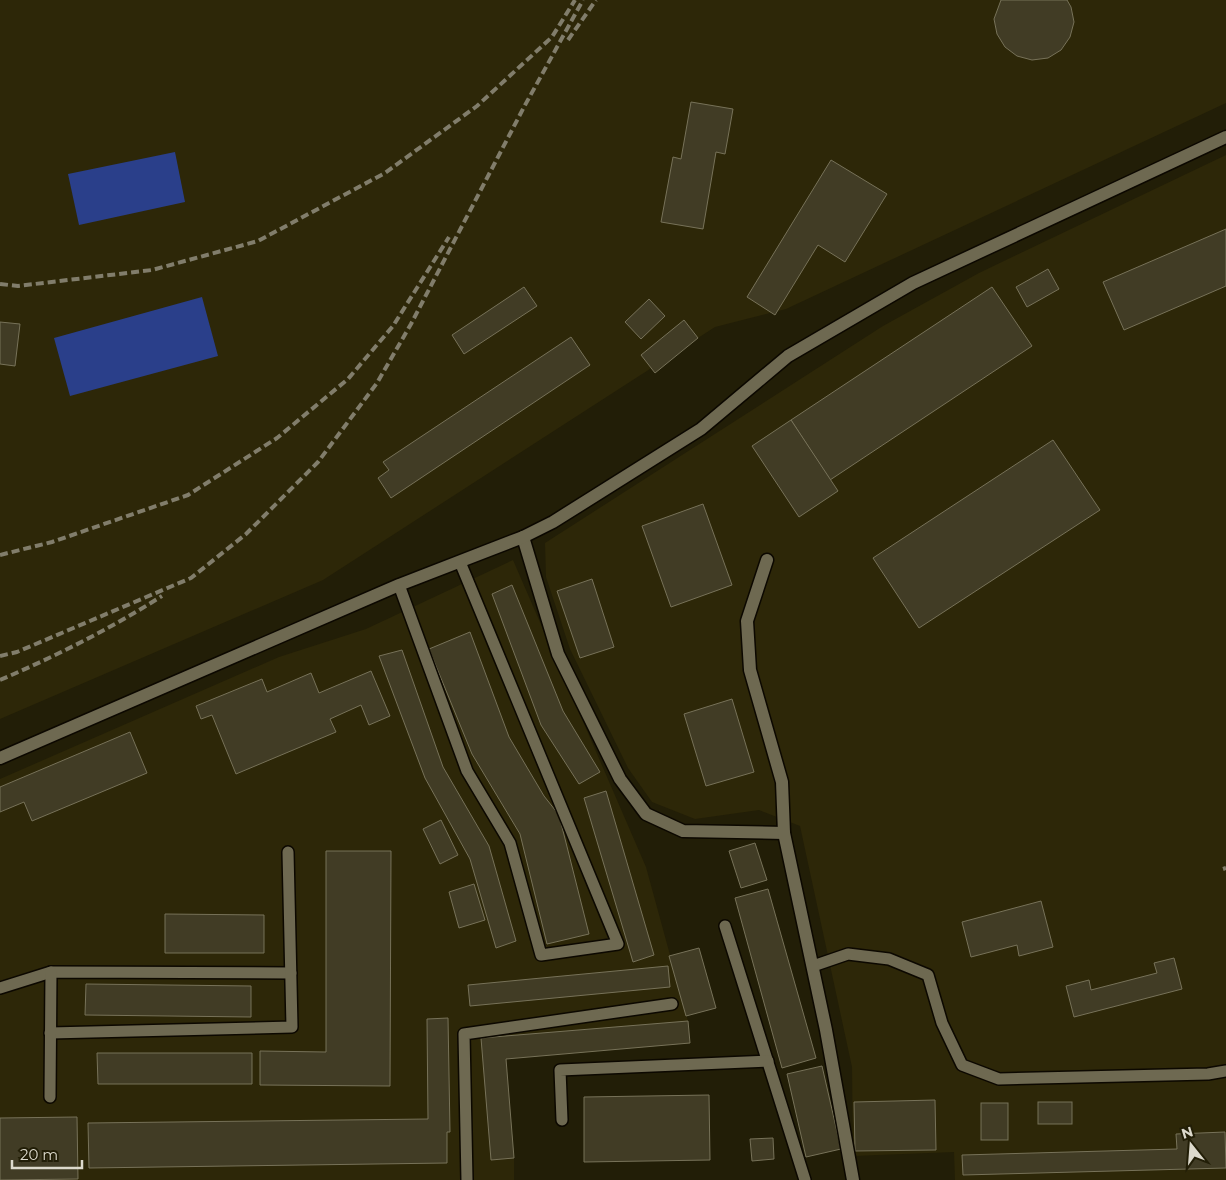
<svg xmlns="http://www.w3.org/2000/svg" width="1226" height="1180" font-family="Montserrat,sans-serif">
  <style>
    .built { fill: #2d2708 }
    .water { fill: #2a3f8a }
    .building { fill: #413c25; stroke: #777259 }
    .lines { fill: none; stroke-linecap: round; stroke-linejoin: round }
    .service-casing { stroke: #0c0800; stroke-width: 14 }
    .minor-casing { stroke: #0c0800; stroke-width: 15 }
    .service { stroke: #6e6951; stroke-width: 11 }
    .minor { stroke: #6e6951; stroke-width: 12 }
    .rail { stroke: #817d6b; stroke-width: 4; stroke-dasharray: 8 4; stroke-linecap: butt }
  </style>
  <rect width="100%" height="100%" fill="#221e07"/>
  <g class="built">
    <polygon points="0,0 1226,0 1226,103 786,309 715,327 323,580 0,719"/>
    <polygon points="1226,155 1226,1180 955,1180 954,1152 853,1156 852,1067 800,826 759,810 695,819 652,802 628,768 570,649 546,577 545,543 883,326 979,273"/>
    <polygon points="513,560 646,867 688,1021 690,1043 506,1059 514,1158 514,1180 0,1180 0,779 279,657 366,629"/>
  </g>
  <g class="water">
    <polygon points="175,152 185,202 79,225 68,174"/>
    <polygon points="202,297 218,356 70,396 54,338"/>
  </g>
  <g class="building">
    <polygon points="1001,0 1067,0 1071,7 1074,22 1070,37 1061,50 1048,58 1032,60 1017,56 1005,47 997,34 994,19"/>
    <polygon points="691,102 733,109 725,154 716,152 703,229 661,222 673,157 681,159"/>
    <polygon points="831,160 887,194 845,262 818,245 775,315 747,297"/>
    <polygon points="1226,229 1226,286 1124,330 1103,282"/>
    <polygon points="1048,269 1059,289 1027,307 1016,287"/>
    <polygon points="524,287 537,306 464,354 452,335"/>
    <polygon points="992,287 1032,346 830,480 791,420"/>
    <polygon points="649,299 665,316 641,339 625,322"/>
    <polygon points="684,320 698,338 655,373 641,355"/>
    <polygon points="0,322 20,324 15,366 0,364"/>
    <polygon points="571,337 590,365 391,498 378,478 389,470 383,462"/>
    <polygon points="791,420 838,491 799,517 752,446"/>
    <polygon points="1053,440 1100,510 919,628 873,558"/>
    <polygon points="703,504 732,585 671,607 642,526"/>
    <polygon points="592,579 614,647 580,658 557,591"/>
    <polygon points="512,585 563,711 600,772 579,784 541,725 492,594"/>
    <polygon points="470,632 509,737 544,796 559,815 589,934 547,944 520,834 472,754 429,649"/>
    <polygon points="402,650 443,767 489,846 516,941 496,948 470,859 425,778 379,656"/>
    <polygon points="371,671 390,716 369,725 361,705 330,719 336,732 236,774 212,715 201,719 196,706 262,679 267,692 311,673 319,693"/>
    <polygon points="732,699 754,772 706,786 684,714"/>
    <polygon points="130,732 147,773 32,821 24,802 0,812 0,787"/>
    <polygon points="606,791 654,955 633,962 584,798"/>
    <polygon points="441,820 458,855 440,864 423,829"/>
    <polygon points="755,843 767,880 741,888 729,851"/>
    <polygon points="326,851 391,851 390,1086 260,1085 260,1051 326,1052"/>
    <polygon points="474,884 485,920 459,928 449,892"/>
    <polygon points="768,889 816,1058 782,1068 735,898"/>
    <polygon points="1041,901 1053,947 1019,956 1017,945 971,957 962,922"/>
    <polygon points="165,914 264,915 264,953 165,953"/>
    <polygon points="699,948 716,1008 686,1016 669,956"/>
    <polygon points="1174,958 1182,989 1074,1017 1066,986 1089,980 1091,990 1157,973 1154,963"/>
    <polygon points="668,966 670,987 470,1006 468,985"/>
    <polygon points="86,984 251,986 251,1017 85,1015"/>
    <polygon points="448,1018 450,1132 447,1132 447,1163 89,1168 88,1123 428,1119 427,1019"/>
    <polygon points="688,1021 690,1043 506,1059 514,1158 491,1160 481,1038"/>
    <polygon points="97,1053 252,1053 252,1084 98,1084"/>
    <polygon points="822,1066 841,1149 806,1157 787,1074"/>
    <polygon points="709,1095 710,1160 584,1162 584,1097"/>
    <polygon points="935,1100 936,1150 855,1151 854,1102"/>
    <rect x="1038" y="1102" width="34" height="22"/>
    <rect x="981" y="1103" width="27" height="37"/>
    <polygon points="77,1117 78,1179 0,1180 0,1118"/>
    <polygon points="1225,1132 1226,1168 963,1175 962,1155 1177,1149 1176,1134"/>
    <polygon points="773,1138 774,1159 752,1161 750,1139"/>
  </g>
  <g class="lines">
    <defs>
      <g id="service">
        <polyline points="399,585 467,771 510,843 541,955 618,944 460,562"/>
        <polyline points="725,926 805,1180"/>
        <polyline points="813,966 848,954 889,959 928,975 942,1023 962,1065 999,1079 1208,1074 1226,1071"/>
        <polyline points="0,988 51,972 291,973"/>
        <polyline points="50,1033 292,1027 288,852"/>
        <polyline points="50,1097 51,972"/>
        <polyline points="562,1120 560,1070 768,1061"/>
        <polyline points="467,1180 464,1034 672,1004"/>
      </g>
      <g id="minor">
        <polyline points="523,537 558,654 620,779 646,814 683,831 784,833"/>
        <polyline points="767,560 747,621 750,670 782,782 784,833 826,1030 853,1180"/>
        <polyline points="0,758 399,585 523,537 553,522 701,429 788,356 913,283 1226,137"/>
      </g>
    </defs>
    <use href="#service" class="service-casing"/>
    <use href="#minor" class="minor-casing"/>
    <use href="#service" class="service"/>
    <use href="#minor" class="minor"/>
    <g class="rail">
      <polyline points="568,40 596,0"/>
      <polyline points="0,284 18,286 152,270 258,241 385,173 477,106 552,37 575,0"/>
      <polyline points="0,555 52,542 188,495 277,438 348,379 393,326 449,237"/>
      <polyline points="0,656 17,652 191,578 246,534 318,462 377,383 411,324 524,107 583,0"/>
      <path d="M0,680C56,656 110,629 162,596"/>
      <polyline points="1223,869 1226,868"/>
    </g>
  </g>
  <g transform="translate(1191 1145) rotate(343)" stroke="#221e07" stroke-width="4" paint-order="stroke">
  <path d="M0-4L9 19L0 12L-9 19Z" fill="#dcd9cc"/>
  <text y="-8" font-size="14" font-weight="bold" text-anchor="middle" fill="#dcd9cc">N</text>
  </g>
  <path d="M12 1160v8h70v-8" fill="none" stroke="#dcd9cc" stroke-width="2.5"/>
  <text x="20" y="1160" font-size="15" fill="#dcd9cc" stroke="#221e07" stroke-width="4" paint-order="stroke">20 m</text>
</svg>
